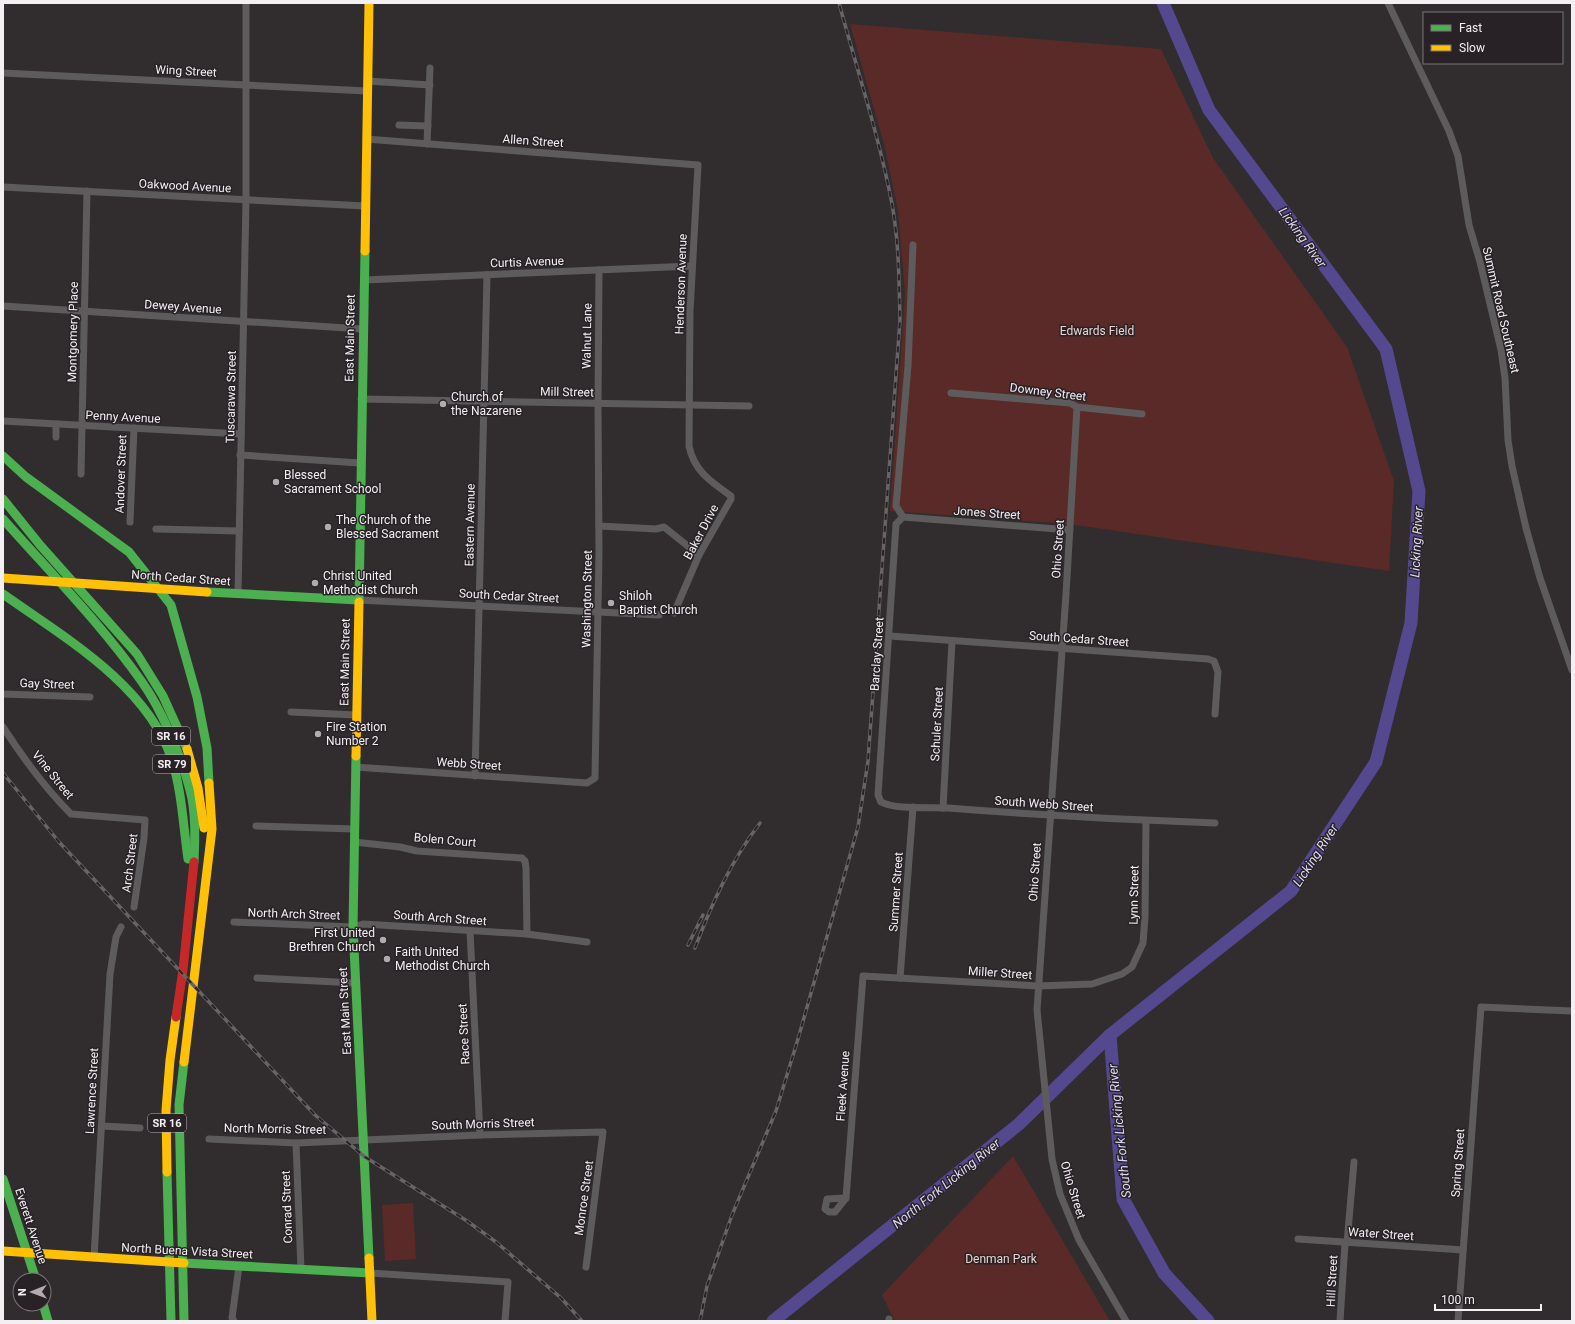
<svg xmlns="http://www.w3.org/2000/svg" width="1575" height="1324" font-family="Roboto,sans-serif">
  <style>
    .green { fill: #592a27 }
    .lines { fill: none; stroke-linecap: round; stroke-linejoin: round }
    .river { stroke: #54488f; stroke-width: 13 }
    .street { stroke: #5d5b5c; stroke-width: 7 }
    .fast { stroke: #4caf50; stroke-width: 9 }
    .slow { stroke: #ffc107; stroke-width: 9 }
    .jam { stroke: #c62828; stroke-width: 9 }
    .rail-casing { stroke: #686466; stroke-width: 3.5 }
    .rail { stroke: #282226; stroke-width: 2; stroke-dasharray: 6; stroke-linecap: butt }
    .poi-dot { fill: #afabae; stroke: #282226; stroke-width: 1.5 }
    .labels { text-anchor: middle; stroke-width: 3; stroke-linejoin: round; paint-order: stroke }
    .shield { fill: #282226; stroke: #b6b2b5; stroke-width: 1 }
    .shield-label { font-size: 11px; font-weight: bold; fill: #f3eff2 }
    .street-label { font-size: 12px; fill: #f3eff2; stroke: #282226 }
    .park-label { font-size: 12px; fill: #edd3d0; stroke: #282226 }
    .poi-label { font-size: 12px; fill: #f3eff2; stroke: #282226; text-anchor: start }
    .water-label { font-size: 13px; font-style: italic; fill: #dcdbf1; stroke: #282226 }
  </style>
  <rect width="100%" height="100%" fill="#312d2f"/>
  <g class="green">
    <polygon points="850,24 1161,49 1213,158 1347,347 1394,481 1389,571 1069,524 890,511 905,294 898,211 885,148"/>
    <polygon points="1013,1156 1110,1321 895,1321 882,1295"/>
    <polygon points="413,1203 416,1259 385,1261 382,1205"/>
  </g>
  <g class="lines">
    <g class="river">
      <polyline points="1110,1035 1123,1199 1164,1273 1208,1321"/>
      <polyline points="773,1321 1019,1124 1110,1035 1291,891 1376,762 1411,623 1419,491 1386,349 1209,110 1163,3"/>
    </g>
    <g class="street">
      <polyline points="1388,3 1449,131 1458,156 1469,225 1480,262 1501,350 1505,378 1508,440 1512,466 1526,528 1540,578 1572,670"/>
      <polyline points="3,73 367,91"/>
      <polyline points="367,81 430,85"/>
      <polyline points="399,125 428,126"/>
      <path d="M366,139L698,165L690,312L689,446C694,471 711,482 731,496V499L699,555L674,613"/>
      <polyline points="427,144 430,68"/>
      <polyline points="3,187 365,206"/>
      <polyline points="364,280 692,266"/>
      <polyline points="3,306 362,329"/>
      <polyline points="951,393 1070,403 1077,407 1142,414"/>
      <polyline points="361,399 749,406"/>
      <polyline points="1077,407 1066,594 1037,1010 1052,1159 1060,1194 1079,1240 1126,1321"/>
      <polyline points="3,421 241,434"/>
      <polyline points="56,437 56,424"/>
      <polyline points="240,455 360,463"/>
      <polyline points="81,474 87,191"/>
      <path d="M903,517L896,524L878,795L881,802C896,810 931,807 948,808C1037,815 1126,820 1215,823"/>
      <polyline points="903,517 896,506 908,366 913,245"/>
      <polyline points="903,517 1070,530"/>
      <polyline points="130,522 134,428"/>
      <polyline points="599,526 656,529 664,527 699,555"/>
      <polyline points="156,529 239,531"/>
      <polyline points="238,594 246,200 246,3"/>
      <polyline points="358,600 659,615"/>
      <polyline points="890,636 1208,659 1214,661 1218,672 1215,714"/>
      <polyline points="3,694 90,697"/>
      <polyline points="291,712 356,715"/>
      <path d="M3,727C23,758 45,788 71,814L145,820L144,838L134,907"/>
      <polyline points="355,767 587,783 595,778 599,553 598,403 599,270"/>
      <polyline points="475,776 487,275"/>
      <polyline points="943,808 952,641"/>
      <polyline points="256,826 355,829"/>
      <polyline points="354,842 400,847 417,851 522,858 525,861 526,868 527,934"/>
      <polyline points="234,922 353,927 363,924 414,927 527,934 587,942"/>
      <polyline points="470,931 480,1135"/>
      <polyline points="257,978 356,983"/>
      <polyline points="900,978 913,807"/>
      <polyline points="102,1126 140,1128"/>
      <polyline points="209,1139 296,1143 480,1135 603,1132 586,1267"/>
      <polyline points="296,1143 301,1269"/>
      <polyline points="846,1198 863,976 1038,986 1092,984 1122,974 1132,967 1143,943 1145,917 1146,821"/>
      <polygon points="846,1198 835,1212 829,1212 825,1209 827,1199"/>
      <polyline points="1298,1239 1463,1250"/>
      <polyline points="1347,1243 1354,1162"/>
      <polyline points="94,1258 110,974 116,937 121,927"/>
      <polyline points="370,1273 508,1282 505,1321"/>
      <polyline points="889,1319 889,1321"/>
      <polyline points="234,1321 232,1318 239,1266"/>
      <polyline points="1340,1321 1345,1243"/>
      <polyline points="1458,1321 1481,1007 1572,1011"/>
    </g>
    <g class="fast">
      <polyline points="3,456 26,477 129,552 171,605 197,697 207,748 209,783"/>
      <polyline points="3,499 40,545 137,654 163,696 187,749"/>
      <path d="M3,519C50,572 101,624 142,682C162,710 181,756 190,790C196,812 195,839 194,862"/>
      <polyline points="207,592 358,600"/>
      <path d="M3,594C62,636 146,684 171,757C182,790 183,825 188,859"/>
      <polyline points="359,602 365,251"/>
      <polyline points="356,756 353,927 369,1258"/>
      <polyline points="167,1172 171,1321"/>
      <polyline points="3,1179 36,1280"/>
      <polyline points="184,1263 370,1273"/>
      <polyline points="43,1304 48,1321"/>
      <polyline points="184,1321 179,1105 184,1062"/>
    </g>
    <g class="slow">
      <polyline points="365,251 369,3"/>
      <polyline points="3,578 207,592"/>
      <polyline points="187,749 198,788 204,828"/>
      <polyline points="356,756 359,602"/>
      <polyline points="184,1062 212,829 209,783"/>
      <polyline points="167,1172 166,1110 170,1060 176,1017"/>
      <polyline points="3,1251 184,1263"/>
      <polyline points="369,1258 372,1321"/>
    </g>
    <polyline class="jam" points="176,1017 183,970 194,862"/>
    <defs>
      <g id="rail">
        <polyline points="3,773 59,842 315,1115 365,1157 467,1221 496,1242 561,1298 582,1321"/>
        <polyline points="688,945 703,915"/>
        <path d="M695,948C712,903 731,861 760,823"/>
        <path d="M700,1321L707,1286L732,1215L776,1111L798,1039L858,827L868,761L900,320C899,281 899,242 892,204C879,136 857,70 839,3"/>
      </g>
    </defs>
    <use href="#rail" class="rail-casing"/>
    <use href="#rail" class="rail"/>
  </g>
  <g class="poi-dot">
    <circle cx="443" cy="404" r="4"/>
    <circle cx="276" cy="482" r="4"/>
    <circle cx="328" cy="527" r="4"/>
    <circle cx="315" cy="583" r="4"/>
    <circle cx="611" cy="603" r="4"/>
    <circle cx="318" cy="734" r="4"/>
    <circle cx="383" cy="940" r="4"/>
    <circle cx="387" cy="959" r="4"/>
  </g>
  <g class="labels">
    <g class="shield">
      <rect x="152" y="727" width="38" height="18" rx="3"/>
      <rect x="153" y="755" width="38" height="18" rx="3"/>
      <rect x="148" y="1114" width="38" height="18" rx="3"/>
    </g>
    <g class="shield-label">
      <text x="171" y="740">SR 16</text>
      <text x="172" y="768">SR 79</text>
      <text x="167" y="1127">SR 16</text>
    </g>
    <g class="street-label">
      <text transform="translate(186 71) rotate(3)" y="4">Wing Street</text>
      <text transform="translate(533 141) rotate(4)" y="4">Allen Street</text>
      <text transform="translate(185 186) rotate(3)" y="4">Oakwood Avenue</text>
      <text transform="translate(527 262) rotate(-2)" y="4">Curtis Avenue</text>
      <text transform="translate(681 284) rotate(-88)" y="4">Henderson Avenue</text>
      <text transform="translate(183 307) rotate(4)" y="4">Dewey Avenue</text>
      <text transform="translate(1501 310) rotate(77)" y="4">Summit Road Southeast</text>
      <text transform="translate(73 332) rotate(-89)" y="4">Montgomery Place</text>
      <text transform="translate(587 336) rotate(-89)" y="4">Walnut Lane</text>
      <text transform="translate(350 338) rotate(-89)" y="4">East Main Street</text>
      <text transform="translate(567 392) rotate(1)" y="4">Mill Street</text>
      <text transform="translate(1048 392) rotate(7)" y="4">Downey Street</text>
      <text transform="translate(231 397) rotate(-89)" y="4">Tuscarawa Street</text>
      <text transform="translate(123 417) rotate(3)" y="4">Penny Avenue</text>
      <text transform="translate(121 474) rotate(-88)" y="4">Andover Street</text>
      <text transform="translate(987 513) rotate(4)" y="4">Jones Street</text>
      <text transform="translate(470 525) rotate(-89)" y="4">Eastern Avenue</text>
      <text transform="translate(701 532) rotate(-62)" y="4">Baker Drive</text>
      <text transform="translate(1058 549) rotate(-86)" y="4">Ohio Street</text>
      <text transform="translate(181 578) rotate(4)" y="4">North Cedar Street</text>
      <text transform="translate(509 596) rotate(3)" y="4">South Cedar Street</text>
      <text transform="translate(587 599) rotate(-89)" y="4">Washington Street</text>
      <text transform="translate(1079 639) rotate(4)" y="4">South Cedar Street</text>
      <text transform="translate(877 654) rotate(-86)" y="4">Barclay Street</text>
      <text transform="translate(345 662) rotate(-89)" y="4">East Main Street</text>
      <text transform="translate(47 684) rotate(2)" y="4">Gay Street</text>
      <text transform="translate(937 724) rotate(-87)" y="4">Schuler Street</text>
      <text transform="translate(469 764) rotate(4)" y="4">Webb Street</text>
      <text transform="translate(53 775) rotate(51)" y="4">Vine Street</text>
      <text transform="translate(1044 804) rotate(4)" y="4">South Webb Street</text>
      <text transform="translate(445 840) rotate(5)" y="4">Bolen Court</text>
      <text transform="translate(130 863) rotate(-83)" y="4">Arch Street</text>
      <text transform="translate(1035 872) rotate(-86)" y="4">Ohio Street</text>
      <text transform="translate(896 892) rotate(-86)" y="4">Summer Street</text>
      <text transform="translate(1134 895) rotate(-89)" y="4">Lynn Street</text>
      <text transform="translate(294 914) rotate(2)" y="4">North Arch Street</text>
      <text transform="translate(440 918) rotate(4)" y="4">South Arch Street</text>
      <text transform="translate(1000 973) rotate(4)" y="4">Miller Street</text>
      <text transform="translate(345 1011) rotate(-93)" y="4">East Main Street</text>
      <text transform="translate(464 1034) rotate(-93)" y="4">Race Street</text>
      <text transform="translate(843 1086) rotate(-86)" y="4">Fleek Avenue</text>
      <text transform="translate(92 1091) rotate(-87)" y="4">Lawrence Street</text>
      <text transform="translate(483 1124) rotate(-2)" y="4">South Morris Street</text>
      <text transform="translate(275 1129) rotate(1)" y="4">North Morris Street</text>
      <text transform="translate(1458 1163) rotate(-86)" y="4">Spring Street</text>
      <text transform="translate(1073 1190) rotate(73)" y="4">Ohio Street</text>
      <text transform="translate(584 1198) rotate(-82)" y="4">Monroe Street</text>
      <text transform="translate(287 1207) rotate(-92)" y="4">Conrad Street</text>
      <text transform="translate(31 1226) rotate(72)" y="4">Everett Avenue</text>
      <text transform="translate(1381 1234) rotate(4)" y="4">Water Street</text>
      <text transform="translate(187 1251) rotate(3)" y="4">North Buena Vista Street</text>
      <text transform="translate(1332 1281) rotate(-87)" y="4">Hill Street</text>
    </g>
    <g class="park-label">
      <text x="1097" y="335">Edwards Field</text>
      <text x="1001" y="1263">Denman Park</text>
    </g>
    <g class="poi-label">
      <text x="451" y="401">Church of<tspan x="451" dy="14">the Nazarene</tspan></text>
      <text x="284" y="479">Blessed<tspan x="284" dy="14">Sacrament School</tspan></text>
      <text x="336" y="524">The Church of the<tspan x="336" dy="14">Blessed Sacrament</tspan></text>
      <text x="323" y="580">Christ United<tspan x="323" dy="14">Methodist Church</tspan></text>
      <text x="619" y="600">Shiloh<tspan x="619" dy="14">Baptist Church</tspan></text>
      <text x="326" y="731">Fire Station<tspan x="326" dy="14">Number 2</tspan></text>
      <text x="375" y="937" text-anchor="end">First United<tspan x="375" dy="14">Brethren Church</tspan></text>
      <text x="395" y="956">Faith United<tspan x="395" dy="14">Methodist Church</tspan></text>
    </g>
    <g class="water-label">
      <text transform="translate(1303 237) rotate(54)" y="5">Licking River</text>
      <text transform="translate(1416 542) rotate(-87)" y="5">Licking River</text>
      <text transform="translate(1315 855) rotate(-57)" y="5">Licking River</text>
      <text transform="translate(1119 1131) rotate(-96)" y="5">South Fork Licking River</text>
      <text transform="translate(946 1183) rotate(-39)" y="5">North Fork Licking River</text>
    </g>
  </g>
  <rect width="1575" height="1324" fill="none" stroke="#f3eff2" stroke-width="8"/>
  <rect x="1423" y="12" width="140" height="52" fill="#282226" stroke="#797478"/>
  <rect x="1431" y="25" width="20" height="6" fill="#4caf50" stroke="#797478"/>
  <text x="1459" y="32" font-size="12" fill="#f3eff2">Fast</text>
  <rect x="1431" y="45" width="20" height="6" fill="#ffc107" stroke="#797478"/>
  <text x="1459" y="52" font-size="12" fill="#f3eff2">Slow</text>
  <g transform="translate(32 1292) rotate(269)"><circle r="19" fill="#282226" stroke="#797478"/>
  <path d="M0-3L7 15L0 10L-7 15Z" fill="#afabae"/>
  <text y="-6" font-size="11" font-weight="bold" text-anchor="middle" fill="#f3eff2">N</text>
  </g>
  <path d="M1435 1304v6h106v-6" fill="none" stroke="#f3eff2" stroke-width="2"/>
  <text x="1441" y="1304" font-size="12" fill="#f3eff2" stroke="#282226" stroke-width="3" paint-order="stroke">100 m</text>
</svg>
